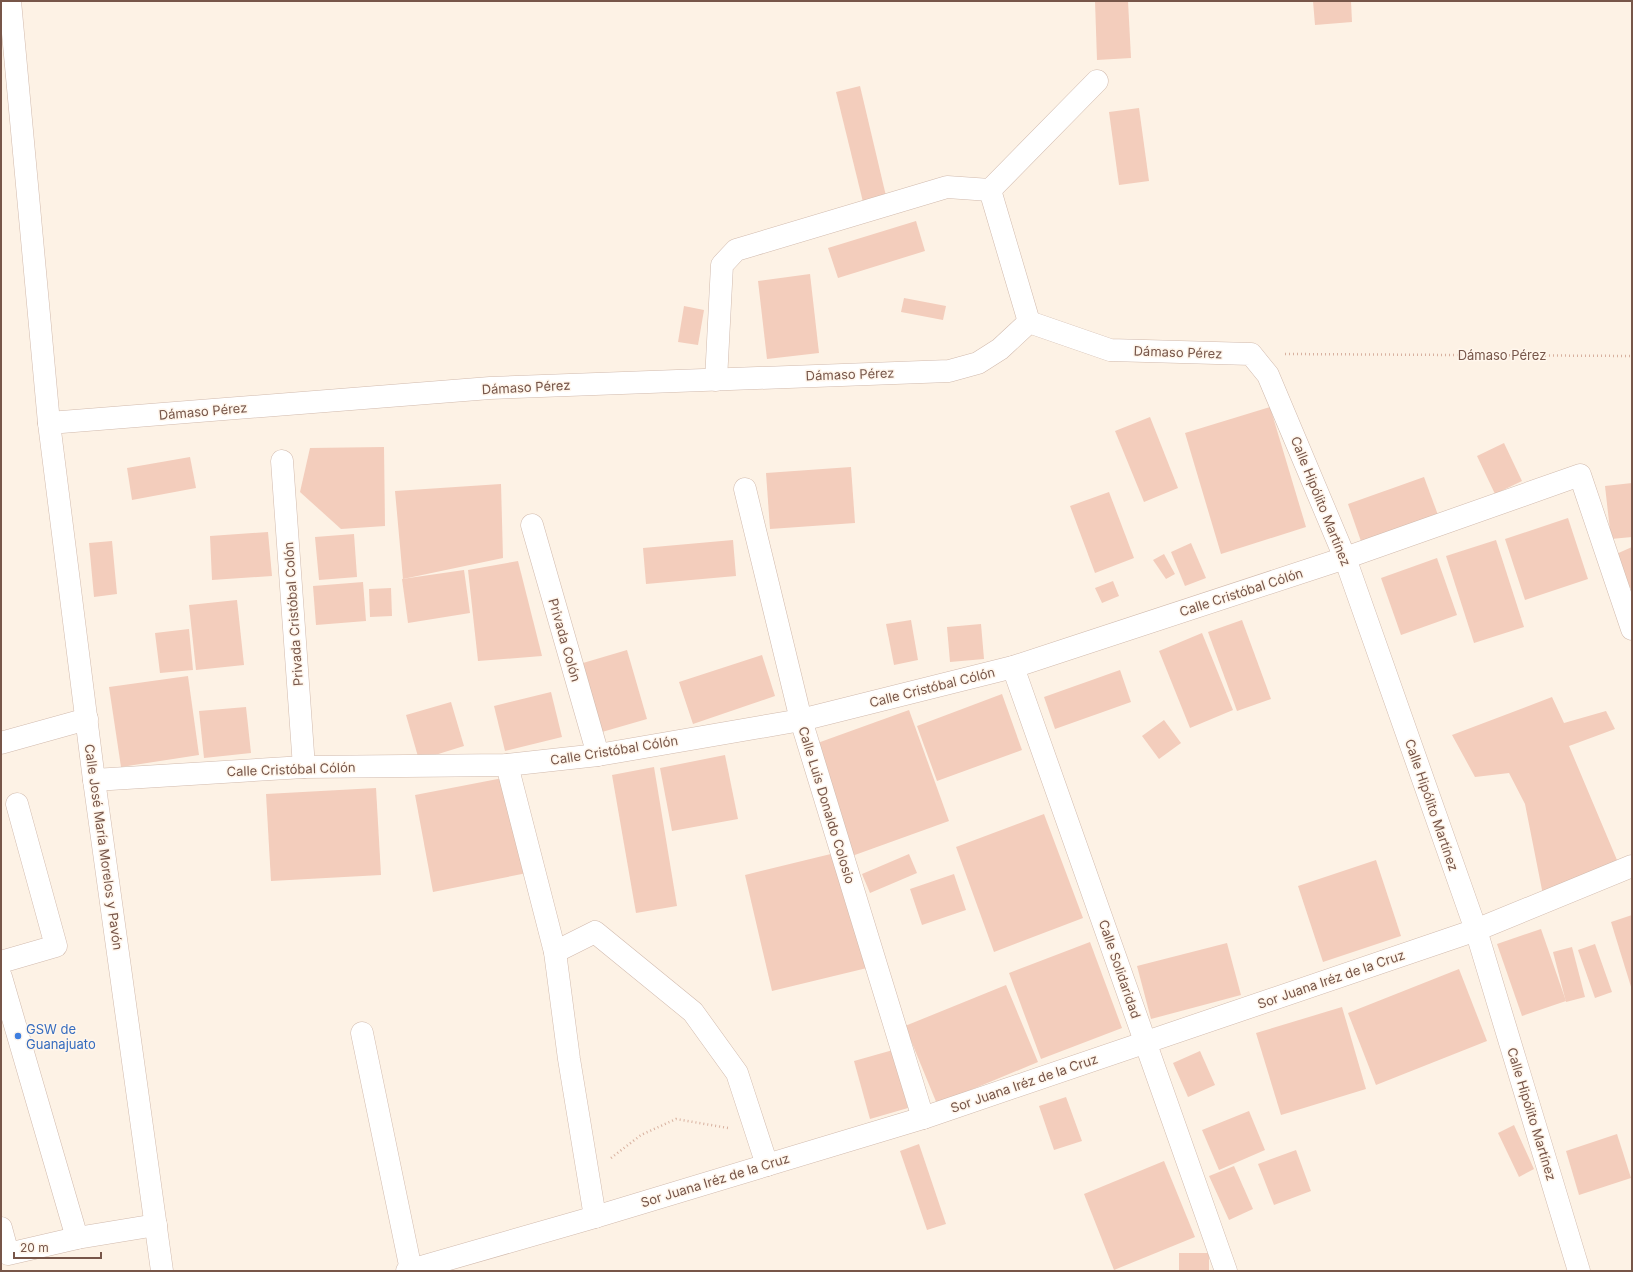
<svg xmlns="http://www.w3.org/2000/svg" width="1633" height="1272" font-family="Inter,sans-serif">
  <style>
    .building { fill: #f3cdbc }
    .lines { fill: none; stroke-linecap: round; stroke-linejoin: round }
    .minor-casing { stroke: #d1baad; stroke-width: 23 }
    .path { stroke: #d8b19f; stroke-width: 2.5; stroke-dasharray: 1 3; stroke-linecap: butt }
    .minor { stroke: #fff; stroke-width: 22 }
    .shop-dot { fill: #3f7fe0; stroke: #fff6ec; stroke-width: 1.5 }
    .labels { text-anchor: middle; stroke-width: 3; stroke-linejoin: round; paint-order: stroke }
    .street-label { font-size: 13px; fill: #775649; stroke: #fff6ec }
    .shop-label { font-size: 13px; fill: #366cbe; stroke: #fff6ec; text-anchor: start }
  </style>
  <rect width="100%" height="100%" fill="#fdf2e5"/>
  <g class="building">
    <polygon points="1095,1 1128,1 1131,58 1097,60"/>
    <polygon points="1313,1 1351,1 1352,22 1315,25"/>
    <polygon points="860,86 886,196 863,202 836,92"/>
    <polygon points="1139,108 1149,181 1119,185 1109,112"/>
    <polygon points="916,221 925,251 838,278 828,248"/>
    <polygon points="810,274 819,353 767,359 758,281"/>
    <polygon points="904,298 946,306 943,320 901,312"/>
    <polygon points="684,306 704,310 698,345 678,342"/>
    <polygon points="1270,407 1306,527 1221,554 1185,433"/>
    <polygon points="1150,417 1178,488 1144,502 1115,431"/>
    <polygon points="1504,443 1522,481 1495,494 1477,456"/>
    <polygon points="384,447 385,526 341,529 300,492 310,448"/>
    <polygon points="190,457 196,488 132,500 127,468"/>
    <polygon points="851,467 855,523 770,529 766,473"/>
    <polygon points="1424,477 1438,515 1362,544 1348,504"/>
    <polygon points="1632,483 1632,537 1611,539 1605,486"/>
    <polygon points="501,484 503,558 403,579 395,491"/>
    <polygon points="1109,492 1134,558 1095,573 1070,506"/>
    <polygon points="1568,518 1588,579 1525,600 1505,539"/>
    <polygon points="268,532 272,576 212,580 210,536"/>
    <polygon points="354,534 357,577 319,580 315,537"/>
    <polygon points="733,540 736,576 646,584 643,548"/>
    <polygon points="1496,540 1524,627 1474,643 1446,556"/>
    <polygon points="112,541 117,594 94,597 89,543"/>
    <polygon points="1191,543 1206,578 1185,586 1171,552"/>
    <polygon points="1632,547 1632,587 1629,589 1614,555"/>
    <polygon points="1164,554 1175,574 1166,579 1153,560"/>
    <polygon points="1437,558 1457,615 1401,635 1381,578"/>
    <polygon points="518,561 542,656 478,661 468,570"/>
    <polygon points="464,570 470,613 408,623 402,579"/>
    <polygon points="1113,581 1119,596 1102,603 1095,588"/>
    <polygon points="363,582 366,621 316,625 313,586"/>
    <polygon points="391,588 392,616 370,617 369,589"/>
    <polygon points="237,600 244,665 196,670 189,605"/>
    <polygon points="911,620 918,660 894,665 886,624"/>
    <polygon points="1242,620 1271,699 1237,711 1208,632"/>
    <polygon points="981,624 984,659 950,662 947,627"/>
    <polygon points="189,629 193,670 160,673 155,633"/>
    <polygon points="1202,633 1233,710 1190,728 1159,651"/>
    <polygon points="627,650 647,719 602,732 583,663"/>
    <polygon points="762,655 775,696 693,724 679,682"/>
    <polygon points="1120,670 1131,702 1055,729 1044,697"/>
    <polygon points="188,676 199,755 121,767 109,687"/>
    <polygon points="551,692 562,737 505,751 494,706"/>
    <polygon points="1002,694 1022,750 937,781 917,726"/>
    <polygon points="1552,697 1564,723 1606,711 1615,729 1569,746 1617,860 1543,895 1525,804 1509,773 1475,777 1452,735"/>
    <polygon points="451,702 464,746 419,760 406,715"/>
    <polygon points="246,707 251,753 204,758 199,711"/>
    <polygon points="909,710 949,821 852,856 812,745"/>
    <polygon points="1164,720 1181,743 1159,759 1142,736"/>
    <polygon points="725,755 738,819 672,831 660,768"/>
    <polygon points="654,767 677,906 636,913 612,775"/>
    <polygon points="508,777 527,873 433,892 415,795"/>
    <polygon points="376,788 381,875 271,881 266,794"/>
    <polygon points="1044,814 1083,918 994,952 956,847"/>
    <polygon points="839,852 867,968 772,991 745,875"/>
    <polygon points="909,854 917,873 870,893 862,874"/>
    <polygon points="1376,860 1401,936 1323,962 1298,886"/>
    <polygon points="954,874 966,910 922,925 910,889"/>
    <polygon points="1632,915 1632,990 1611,922"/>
    <polygon points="1541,929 1566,1001 1522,1016 1497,944"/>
    <polygon points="1090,942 1122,1028 1041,1059 1009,973"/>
    <polygon points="1227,943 1241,995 1151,1019 1137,966"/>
    <polygon points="1595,944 1612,992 1595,998 1578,950"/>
    <polygon points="1572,947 1585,997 1566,1002 1553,952"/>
    <polygon points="1459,969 1487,1041 1376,1085 1348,1013"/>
    <polygon points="1006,985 1038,1062 937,1104 905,1026"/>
    <polygon points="1342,1007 1366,1089 1281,1115 1256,1033"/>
    <polygon points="893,1050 908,1108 870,1119 854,1061"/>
    <polygon points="1200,1051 1215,1085 1188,1097 1173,1063"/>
    <polygon points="1066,1097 1082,1141 1054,1150 1039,1106"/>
    <polygon points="1249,1111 1265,1150 1219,1170 1202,1130"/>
    <polygon points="1514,1125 1534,1169 1519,1177 1498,1133"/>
    <polygon points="1617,1134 1631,1178 1579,1195 1566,1151"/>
    <polygon points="919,1144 946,1224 927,1230 900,1151"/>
    <polygon points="1296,1150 1311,1191 1274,1205 1258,1164"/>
    <polygon points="1164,1161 1195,1237 1114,1270 1084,1194"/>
    <polygon points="1234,1166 1253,1209 1229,1220 1209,1176"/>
    <rect x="1179" y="1253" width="30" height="18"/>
  </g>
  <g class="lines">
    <defs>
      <g id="minor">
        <polyline points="10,1 49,423 94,780 162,1271"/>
        <polyline points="990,190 1029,322"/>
        <polyline points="716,380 722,265 736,250 947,187 990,190 1097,81"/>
        <polyline points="49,423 490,388 949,371 978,363 1000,349 1029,322 1110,350 1251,354 1268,375 1345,558 1476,930 1579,1271"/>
        <polyline points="282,461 304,767"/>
        <polyline points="745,489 801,720 923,1118"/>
        <polyline points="532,525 598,755"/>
        <polyline points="1013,667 1226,1271"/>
        <polyline points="1,743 87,719"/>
        <polyline points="507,765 555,952 569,1059 595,1217"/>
        <polyline points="94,780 304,767 507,765 598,755 801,720 1013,667 1345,558 1580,475 1632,629"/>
        <polyline points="555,952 595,932 693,1012 737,1073 767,1165"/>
        <polyline points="1,962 56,946 17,804"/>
        <polyline points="1,977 77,1238"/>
        <polyline points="362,1033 411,1270"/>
        <polyline points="1,1228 8,1254 77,1238 156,1225"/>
        <polyline points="407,1271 595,1217 923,1118 1476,930 1632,866"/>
      </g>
    </defs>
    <use href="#minor" class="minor-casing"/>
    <g class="path">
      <polyline points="1285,354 1632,356"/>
      <polyline points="611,1158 641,1135 676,1119 728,1128"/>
    </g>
    <use href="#minor" class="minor"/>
  </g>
  <circle class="shop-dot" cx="18" cy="1036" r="4"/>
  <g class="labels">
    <g class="street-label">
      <text transform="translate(1178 352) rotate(2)" y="5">Dámaso Pérez</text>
      <text x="1502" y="360">Dámaso Pérez</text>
      <text transform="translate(850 374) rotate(-2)" y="5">Dámaso Pérez</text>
      <text transform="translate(526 387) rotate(-3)" y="5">Dámaso Pérez</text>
      <text transform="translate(203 411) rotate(-5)" y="5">Dámaso Pérez</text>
      <text transform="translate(1321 501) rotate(68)" y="5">Calle Hipólito Martínez</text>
      <text transform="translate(1241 592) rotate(-18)" y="5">Calle Cristóbal Cólón</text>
      <text transform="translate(293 614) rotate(-94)" y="5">Privada Cristóbal Colón</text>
      <text transform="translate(565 640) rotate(74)" y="5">Privada Colón</text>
      <text transform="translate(932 687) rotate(-14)" y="5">Calle Cristóbal Cólón</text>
      <text transform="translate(614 750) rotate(-9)" y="5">Calle Cristóbal Cólón</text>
      <text transform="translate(291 769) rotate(-2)" y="5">Calle Cristóbal Cólón</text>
      <text transform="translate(827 805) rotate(73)" y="5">Calle Luis Donaldo Colosio</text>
      <text transform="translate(1432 805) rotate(71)" y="5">Calle Hipólito Martínez</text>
      <text transform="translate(104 847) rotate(82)" y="5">Calle José María Morelos y Pavón</text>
      <text transform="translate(1120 969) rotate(71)" y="5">Calle Solidaridad</text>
      <text transform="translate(1331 979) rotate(-19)" y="5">Sor Juana Iréz de la Cruz</text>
      <text transform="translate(1024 1083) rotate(-19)" y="5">Sor Juana Iréz de la Cruz</text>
      <text transform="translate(1532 1114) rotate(73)" y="5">Calle Hipólito Martínez</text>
      <text transform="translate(715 1180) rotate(-17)" y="5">Sor Juana Iréz de la Cruz</text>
    </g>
    <g class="shop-label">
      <text x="26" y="1034">GSW de<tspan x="26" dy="15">Guanajuato</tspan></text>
    </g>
  </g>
  <rect width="1633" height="1272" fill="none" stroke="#775649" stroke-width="4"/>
  <path d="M14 1252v6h87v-6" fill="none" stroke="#775649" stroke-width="2"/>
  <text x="20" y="1252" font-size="12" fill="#775649" stroke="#fff6ec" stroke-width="3" paint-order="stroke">20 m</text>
</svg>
